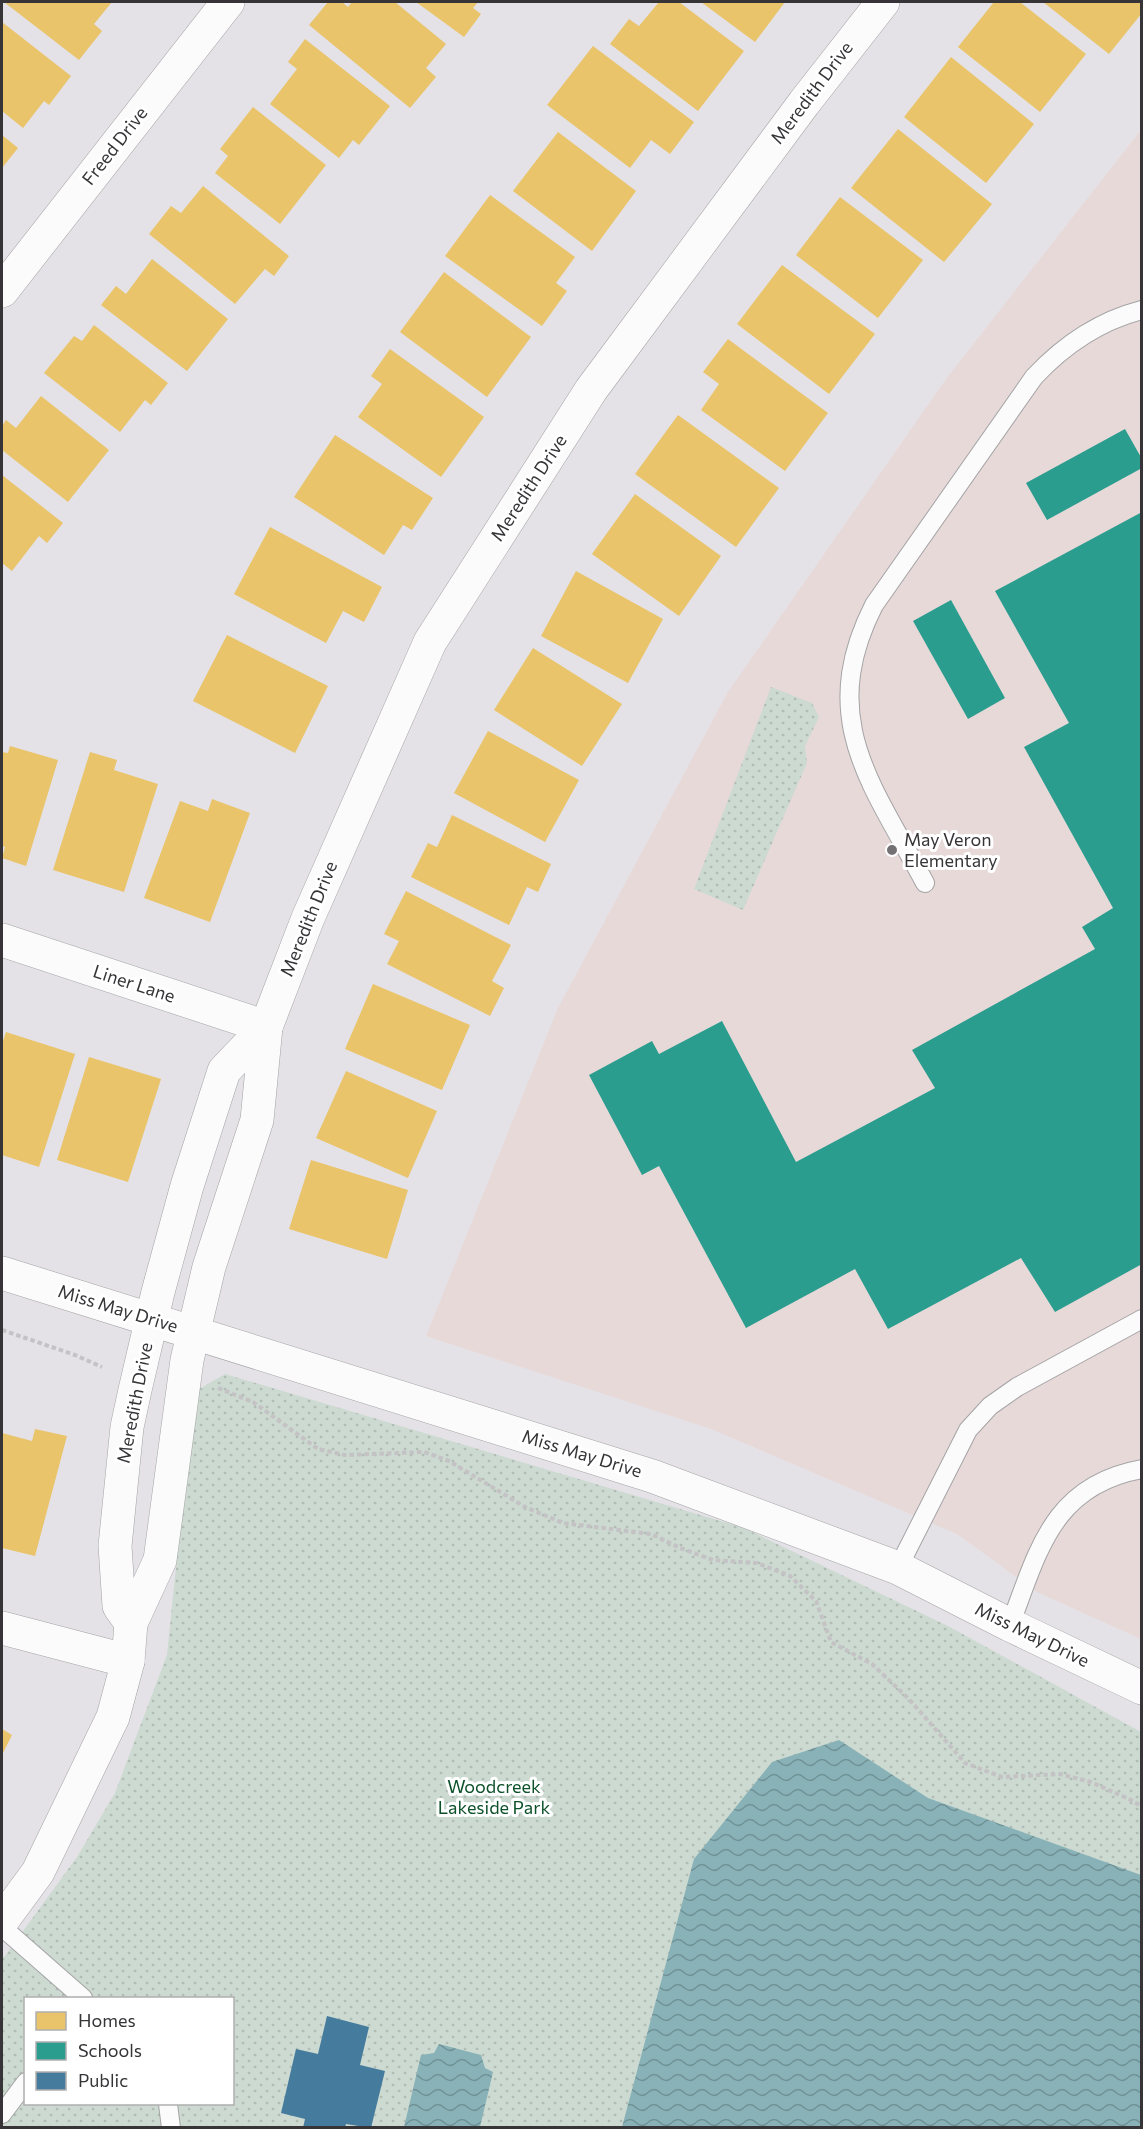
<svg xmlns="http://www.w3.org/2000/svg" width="1143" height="2129" font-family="Commissioner,sans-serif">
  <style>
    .education { fill: #e8d9d9 }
    .park { fill: url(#park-dots); fill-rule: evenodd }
    .water { fill: url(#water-waves) }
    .homes { fill: #e9c46a }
    .schools { fill: #2a9d8f }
    .public { fill: #457b9d }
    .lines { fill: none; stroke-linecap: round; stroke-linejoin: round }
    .service-casing { stroke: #a4a3a5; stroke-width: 20 }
    .minor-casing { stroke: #a4a3a5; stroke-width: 34 }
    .path { stroke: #c4c2c4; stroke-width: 4; stroke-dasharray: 4.5 3; stroke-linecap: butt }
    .service { stroke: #fbfbfb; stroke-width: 18 }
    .minor { stroke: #fbfbfb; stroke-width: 33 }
    .poi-dot { fill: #737174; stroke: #fff; stroke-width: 2 }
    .labels { text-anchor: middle; stroke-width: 6; stroke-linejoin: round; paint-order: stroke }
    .street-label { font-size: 18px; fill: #363437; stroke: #fff }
    .poi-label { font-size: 18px; fill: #363437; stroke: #fff; text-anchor: start }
    .park-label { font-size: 18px; fill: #0c5129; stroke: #fff }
  </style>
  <defs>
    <pattern id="park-dots" width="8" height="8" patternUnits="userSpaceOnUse" patternTransform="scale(1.5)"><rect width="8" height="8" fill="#ccdad1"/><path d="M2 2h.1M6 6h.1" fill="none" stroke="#b0bcb4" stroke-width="1.8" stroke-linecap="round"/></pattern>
    <pattern id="water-waves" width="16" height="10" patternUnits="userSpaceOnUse" patternTransform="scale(1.5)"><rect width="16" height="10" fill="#88b2b7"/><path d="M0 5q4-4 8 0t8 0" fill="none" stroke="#709296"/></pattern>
  </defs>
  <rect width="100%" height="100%" fill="#e4e2e6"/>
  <polygon class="education" points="1141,130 1141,1639 1037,1592 957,1534 711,1429 426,1336 558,1008 728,692 946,379"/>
  <g class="park">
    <polygon points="771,687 812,703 819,717 805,746 807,763 743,910 694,889"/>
    <path d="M225,1374L744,1528L948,1626L1141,1732V2127L2,2128V1960L77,1857L115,1793L167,1655L194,1392ZM26,1998H232V2104H26Z"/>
  </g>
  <g class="water">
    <polygon points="839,1740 928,1798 1141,1875 1141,2127 622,2127 694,1859 772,1762"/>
    <polygon points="439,2044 481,2055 485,2068 493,2072 480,2127 404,2127 421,2055 434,2053"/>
  </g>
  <g class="homes">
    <polygon points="4,2 112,2 94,24 102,31 79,60"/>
    <polygon points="328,2 342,2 348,7 352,2 395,2 446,44 426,68 436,77 410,108 309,25"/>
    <polygon points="416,2 478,2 473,8 481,14 464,37"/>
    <polygon points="659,2 679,2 744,51 698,111 610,44 629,19 639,26"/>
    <polygon points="701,2 785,2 755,42"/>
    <polygon points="994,2 1020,2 1086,54 1040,112 958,47"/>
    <polygon points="1043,2 1142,2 1142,13 1109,54"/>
    <polygon points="2,22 71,76 49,105 44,101 23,128 2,111"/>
    <polygon points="305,39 390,106 359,145 353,140 339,158 270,104 297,69 288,62"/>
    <polygon points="593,46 694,122 670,154 651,140 630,168 547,105"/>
    <polygon points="951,57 1034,124 986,183 904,117"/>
    <polygon points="253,107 326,165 280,224 215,173 228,156 220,149"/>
    <polygon points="898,129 992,204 944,262 851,188"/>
    <polygon points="558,132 636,191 592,251 513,191"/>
    <polygon points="2,135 18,148 2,168"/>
    <polygon points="203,186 289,256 274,276 265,269 235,304 149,234 171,206 181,213"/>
    <polygon points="490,195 575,257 556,283 567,291 542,326 445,256"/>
    <polygon points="840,197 923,260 878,318 796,255"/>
    <polygon points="152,259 228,319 187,371 101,305 116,286 126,294"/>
    <polygon points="782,265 875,334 829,394 737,324"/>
    <polygon points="444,272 531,337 487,397 400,332"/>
    <polygon points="94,325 168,383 151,405 145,400 120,432 44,373 74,336 82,341"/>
    <polygon points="728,339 828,413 785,471 701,410 719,384 703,372"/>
    <polygon points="390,349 484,417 441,477 358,417 382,384 371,376"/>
    <polygon points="41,396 109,450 68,502 2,450 2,426 6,420 16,428"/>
    <polygon points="678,415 779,488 736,547 635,474"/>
    <polygon points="335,435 433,498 412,530 403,525 384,555 294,497"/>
    <polygon points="2,475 63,523 47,543 39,536 12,571 2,563"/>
    <polygon points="635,494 721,556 679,616 592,554"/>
    <polygon points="270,527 382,587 364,622 343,611 326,643 234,594"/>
    <polygon points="576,571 663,619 628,683 541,636"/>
    <polygon points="227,635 328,686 295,753 193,701"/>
    <polygon points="533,648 622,704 582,766 494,710"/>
    <polygon points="488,731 579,780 545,842 454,793"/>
    <polygon points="10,746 58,760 26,866 2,858 5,847 2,846 2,752 8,753"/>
    <polygon points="90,752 117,760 114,770 158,784 124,892 53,870"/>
    <polygon points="212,799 250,813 210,922 144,898 180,801 208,811"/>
    <polygon points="452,815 551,864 538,892 527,887 509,925 411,877 428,843 437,847"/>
    <polygon points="406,891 511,945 492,981 504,988 490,1016 387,964 399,941 384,934"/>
    <polygon points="373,984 470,1025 442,1090 345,1049"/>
    <polygon points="6,1032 75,1054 39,1167 2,1155 2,1044"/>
    <polygon points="89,1057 161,1079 128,1182 57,1160"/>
    <polygon points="346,1071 437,1111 408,1178 316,1138"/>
    <polygon points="311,1160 408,1190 387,1259 289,1229"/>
    <polygon points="35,1429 67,1436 35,1556 2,1548 2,1433 32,1441"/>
    <polygon points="2,1729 12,1735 2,1755"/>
  </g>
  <g class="schools">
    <polygon points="1125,429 1142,459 1142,468 1047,520 1026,483"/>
    <polygon points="1142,512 1142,1264 1055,1312 1021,1258 888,1329 855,1269 746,1328 659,1166 642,1175 589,1075 652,1041 659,1054 722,1021 796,1162 935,1088 912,1050 1095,949 1082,927 1113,908 1024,747 1069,723 995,591"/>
    <polygon points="951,600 1005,698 968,719 913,621"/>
  </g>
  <polygon class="public" points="327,2016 369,2027 360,2065 385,2071 371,2128 346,2124 345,2128 303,2128 305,2119 281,2113 296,2049 318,2054"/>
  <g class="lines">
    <defs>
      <g id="service">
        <path d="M925,883C872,784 816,719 874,605L1034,377C1064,345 1099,321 1142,310"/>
        <polyline points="898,1568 968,1430 990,1406 1017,1387 1142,1319"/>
        <path d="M1010,1625C1038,1552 1052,1485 1142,1469"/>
        <polyline points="2,1927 83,1998"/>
        <polyline points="168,2104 171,2128"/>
        <polyline points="2,2114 26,2082"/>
      </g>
      <g id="minor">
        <polyline points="2,291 228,2"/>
        <polyline points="2,940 266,1027"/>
        <polyline points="2,1273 652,1476 898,1568 1010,1625 1142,1688"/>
        <polyline points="131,1623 119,1606 115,1546 127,1427 135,1390 158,1292 187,1186 224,1071 266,1027"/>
        <polyline points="2,1628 128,1661"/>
        <polyline points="2,1921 38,1872 113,1717 128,1661 131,1623 160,1560 187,1360 209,1267 257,1120 266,1027 308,918 430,642 591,390 804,103 883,2"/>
      </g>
    </defs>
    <use href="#service" class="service-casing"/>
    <use href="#minor" class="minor-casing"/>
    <g class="path">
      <polyline points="2,1330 75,1355 102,1367"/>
      <polyline points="218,1388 253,1402 318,1449 345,1455 424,1452 449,1461 525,1507 563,1523 651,1534 680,1548 713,1560 757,1563 790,1576 816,1601 831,1642 872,1664 909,1699 965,1763 1002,1777 1060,1774 1091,1782 1133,1801 1142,1807"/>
    </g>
    <use href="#service" class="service"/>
    <use href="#minor" class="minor"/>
  </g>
  <circle class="poi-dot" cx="892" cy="850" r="6"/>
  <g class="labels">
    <g class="street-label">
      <text transform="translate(812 93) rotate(-53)" y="6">Meredith Drive</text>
      <text transform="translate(115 146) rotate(-52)" y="6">Freed Drive</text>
      <text transform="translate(529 488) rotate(-57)" y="6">Meredith Drive</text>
      <text transform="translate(309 919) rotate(-68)" y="6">Meredith Drive</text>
      <text transform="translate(134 984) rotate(18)" y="6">Liner Lane</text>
      <text transform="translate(118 1309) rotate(17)" y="6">Miss May Drive</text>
      <text transform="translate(135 1403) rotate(-79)" y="6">Meredith Drive</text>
      <text transform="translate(582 1454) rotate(17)" y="6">Miss May Drive</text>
      <text transform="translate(1032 1635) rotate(26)" y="6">Miss May Drive</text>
    </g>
    <g class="poi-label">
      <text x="904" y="846">May Veron<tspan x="904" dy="21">Elementary</tspan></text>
    </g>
    <g class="park-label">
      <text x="494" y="1793">Woodcreek<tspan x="494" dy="21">Lakeside Park</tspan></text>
    </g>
  </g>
  <rect width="1143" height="2129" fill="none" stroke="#363437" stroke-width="6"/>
  <rect x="24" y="1997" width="210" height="108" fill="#ffffff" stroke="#afaeaf" stroke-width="1.5"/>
  <rect x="36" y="2012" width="30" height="18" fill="#e9c46a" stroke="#afaeaf" stroke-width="1.5"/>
  <text x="78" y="2027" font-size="18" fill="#363437">Homes</text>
  <rect x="36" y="2042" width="30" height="18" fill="#2a9d8f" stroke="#afaeaf" stroke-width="1.5"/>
  <text x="78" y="2057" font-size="18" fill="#363437">Schools</text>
  <rect x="36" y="2072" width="30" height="18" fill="#457b9d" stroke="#afaeaf" stroke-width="1.5"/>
  <text x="78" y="2087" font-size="18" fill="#363437">Public</text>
</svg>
